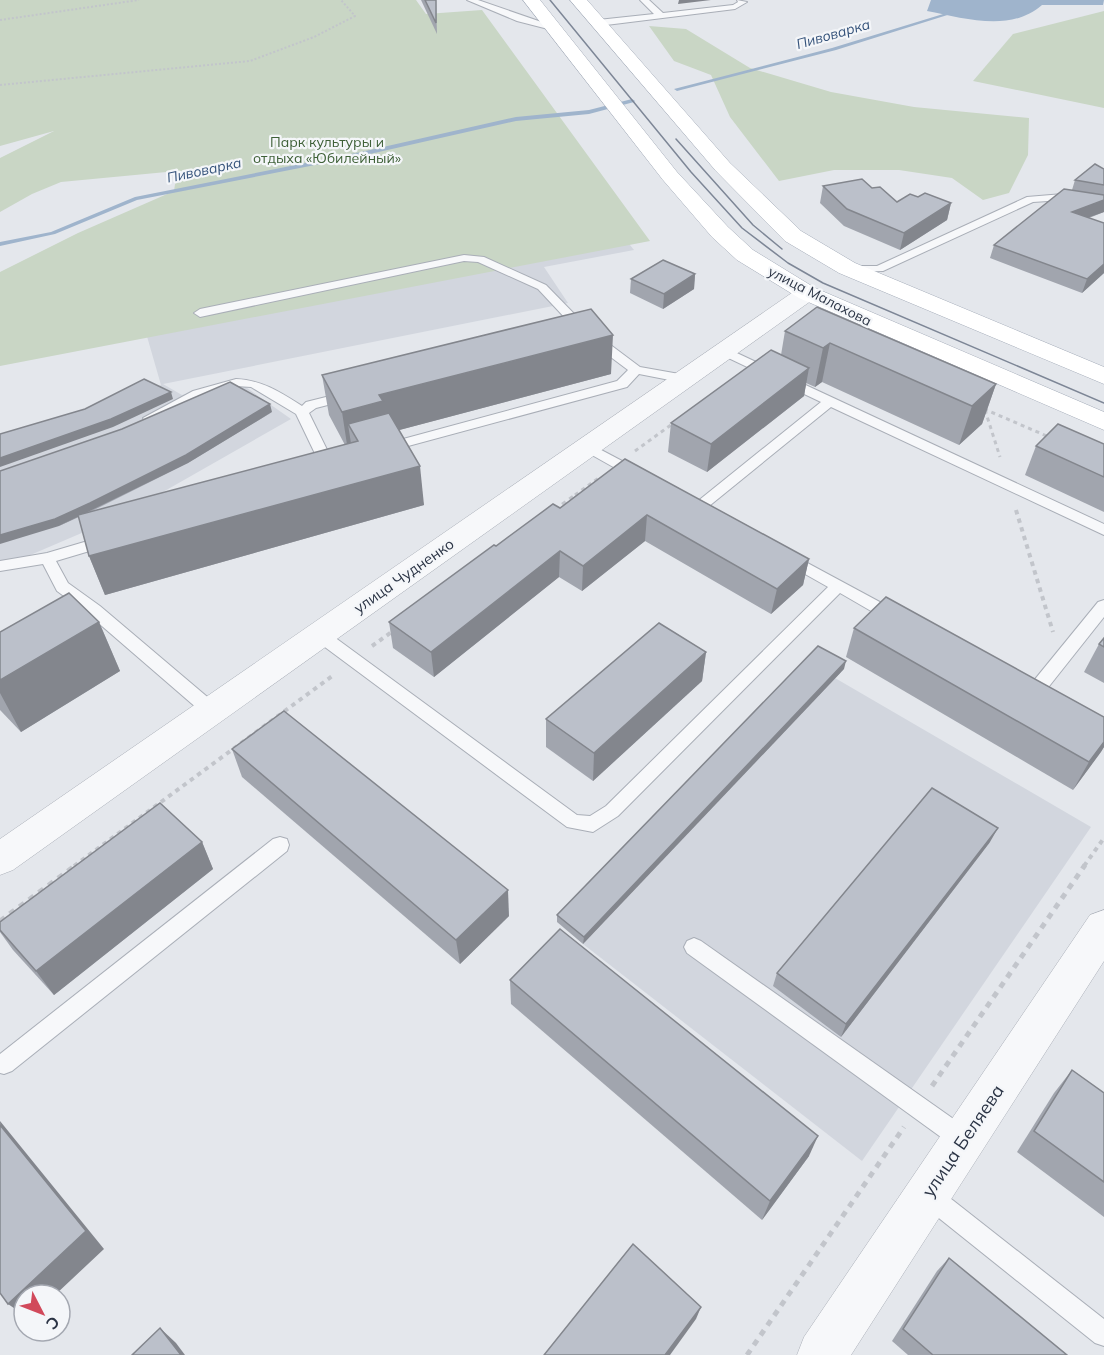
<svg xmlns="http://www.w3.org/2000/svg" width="1104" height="1355" font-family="Mulish,sans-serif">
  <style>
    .built { fill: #d2d6de }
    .green { fill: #c9d6c5 }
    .water { fill: #9fb4cc }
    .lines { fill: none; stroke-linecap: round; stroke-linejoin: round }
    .stream { fill: #9fb4cc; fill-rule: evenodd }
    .service-casing { stroke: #a9aeb7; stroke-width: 2 }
    .minor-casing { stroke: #a9aeb7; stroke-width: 1 }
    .primary-casing { stroke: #a3abb8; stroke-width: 1 }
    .path-far3 { stroke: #c2c5cb; stroke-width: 2; stroke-dasharray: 2 2; stroke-linecap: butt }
    .path-far2 { stroke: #c2c5cb; stroke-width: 3; stroke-dasharray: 4 4; stroke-linecap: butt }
    .path-far1 { stroke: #c2c5cb; stroke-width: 4; stroke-dasharray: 4.5 4.5; stroke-linecap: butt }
    .path { stroke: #c2c5cb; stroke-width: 5; stroke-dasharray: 6 6; stroke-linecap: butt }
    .service { fill: #f7f8fa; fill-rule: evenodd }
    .minor { fill: #f7f8fa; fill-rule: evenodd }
    .primary { fill: #fff; fill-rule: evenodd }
    .tram { stroke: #7d8696; stroke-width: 1.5 }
    .wall { fill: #a1a5ae }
    .shaded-wall { fill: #83868d }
    .building { fill: #bbc0ca; stroke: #83868d; stroke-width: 1.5 }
    .labels { text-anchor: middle; stroke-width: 4.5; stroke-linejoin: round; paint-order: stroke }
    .far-water-label { font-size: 14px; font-style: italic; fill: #34527a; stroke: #f4f6f9 }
    .far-park-label { font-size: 14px; fill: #3f6138; stroke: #f4f6f9 }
    .far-street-label { font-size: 14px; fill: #2b3445; stroke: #f4f6f9 }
    .street-label { font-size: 15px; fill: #2b3445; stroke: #f4f6f9 }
    .near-street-label { font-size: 18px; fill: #2b3445; stroke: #f4f6f9 }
  </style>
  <rect width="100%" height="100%" fill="#e4e7ec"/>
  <g class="built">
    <polygon points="602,210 634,250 544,267 568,303 163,384 182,395 237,381 291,419 119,517 0,568 0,449 71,427 161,385 129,274"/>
    <polygon points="835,678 1091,827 862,1161 583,944"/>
  </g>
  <g class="green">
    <polygon points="0,0 416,0 426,14 482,10 650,241 0,366 0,272 78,233 174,191 177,171 61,182 32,194 0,212 0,158 54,131 0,146"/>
    <polygon points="1104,11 1104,108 973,81 1013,34"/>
    <polygon points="649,26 686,29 750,68 831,92 914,107 1029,118 1028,155 1009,193 983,200 952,178 899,170 834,170 779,181 730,117 711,75 674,61"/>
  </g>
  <path class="water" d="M931,0H1104L1103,5H1042C1010,33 964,18 927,11Z"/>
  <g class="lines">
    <g class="stream">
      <polygon points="953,11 957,12 836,50 677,91 674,89 832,48"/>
      <polygon points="632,99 635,101 634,102 589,114 516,121 361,156 137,200 55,234 0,246 0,242 51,232 135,197 361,152 516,117 589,110"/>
    </g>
    <defs>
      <g id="service">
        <polygon points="467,0 478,0 556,27 552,30 517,21"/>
        <polygon points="640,0 649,0 663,13 733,5 738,2 737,0 747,2 735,9 598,26 594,23 598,20 654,14"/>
        <polygon points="1063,194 1104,202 1104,208 1063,200 1033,202 883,271 851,272 845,269 851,266 877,266 1027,197"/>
        <polygon points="464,255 484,257 546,285 588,328 640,367 685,375 691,379 685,383 639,374 627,387 386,452 379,448 381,445 617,381 628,370 580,334 538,289 478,262 464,261 200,317 194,313 200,309"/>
        <polygon points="724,347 1104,524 1104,535 831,407 703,511 693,511 691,508 693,505 821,402 720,354 718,351 720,348"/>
        <path d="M236,379C262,380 280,392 302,406L306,402L346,392L351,393L353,396L351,399L316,408L309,413L334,464L329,472L324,473L317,469L320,464L296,414L251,387L236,386L215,391L155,421H145L143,418L193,391Z"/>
        <polygon points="588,443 641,471 643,474 636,478 631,477 583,450 581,447 583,444"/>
        <polygon points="108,535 115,540 113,544 56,561 68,583 100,606 218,706 220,711 218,716 212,718 206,716 88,614 57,591 43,564 0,571 0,561 47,553"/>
        <polygon points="787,552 902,614 904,618 902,622 890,622 840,593 618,816 593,832 567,827 314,639 312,635 314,631 326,631 577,815 590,816 606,806 828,587 782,561 779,557 782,553"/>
        <polygon points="1104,600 1104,617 1039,699 1033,700 1027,699 1025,694 1027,689 1098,602"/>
        <polygon points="280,837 287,839 289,845 287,851 12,1071 4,1074 0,1073 0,1054 273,839"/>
        <polygon points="694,938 701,941 972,1132 975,1140 972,1148 964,1151 956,1148 687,953 684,947 687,941"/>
        <polygon points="928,1184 936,1187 1104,1319 1104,1346 1095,1343 920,1203 917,1195 920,1187"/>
      </g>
      <g id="minor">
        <polygon points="807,286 815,288 819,293 815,298 13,870 0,875 0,839 799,288"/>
        <polygon points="1104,910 1104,961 851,1355 797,1355 804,1337 1090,915"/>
      </g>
      <g id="primary">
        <polygon points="523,0 540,0 677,172 728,227 753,250 815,288 1104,412 1104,430 799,298 737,260 712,237 663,180"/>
        <polygon points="570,0 587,0 730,163 801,231 855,263 1104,367 1104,384 839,273 785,241 716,171"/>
      </g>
    </defs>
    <use href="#service" class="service-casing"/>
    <use href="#minor" class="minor-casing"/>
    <use href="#primary" class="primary-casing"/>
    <g class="path-far3">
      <polyline points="0,20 139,0"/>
      <polyline points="0,85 250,61 314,37 355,16 341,0"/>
    </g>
    <g class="path-far2">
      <polyline points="984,409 1049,437"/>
      <polyline points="985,410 1000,457"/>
      <polyline points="635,451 675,422"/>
      <polyline points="575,495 600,477"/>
    </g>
    <g class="path-far1">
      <polyline points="555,510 577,494"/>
      <polyline points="1016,510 1053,632"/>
      <polyline points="372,646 393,631"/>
      <polyline points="74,866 335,674"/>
      <polyline points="1084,866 1104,838"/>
    </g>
    <g class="path">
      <polyline points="0,921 76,865"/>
      <polyline points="932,1086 1085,865"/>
      <polyline points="747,1355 904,1127"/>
    </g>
    <use href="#service" class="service"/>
    <use href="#minor" class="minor"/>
    <use href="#primary" class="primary"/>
    <g class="tram">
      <polyline points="550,0 691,172 742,228 788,263 823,283 1104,403"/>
      <polyline points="676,139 753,225 782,249"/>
    </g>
  </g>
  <g class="wall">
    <polygon points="421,0 436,0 437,34"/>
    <polygon points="1104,169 1104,212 1089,218 1104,223 1104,273 1082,293 990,258 994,245 1072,190 1075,180"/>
    <polygon points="823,186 872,188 897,202 918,197 951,203 947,220 900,250 844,226 820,203"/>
    <polygon points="695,274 694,289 663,309 630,293 631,279"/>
    <polygon points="785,331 996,384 982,424 959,445 822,382 815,387 806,383 804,396 707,472 668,452 671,423 781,355"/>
    <polygon points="611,374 399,430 424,505 105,595 89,556 79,517 59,526 272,412 188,463 90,512 345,445 329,415 322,375"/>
    <polygon points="1104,444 1104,512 1025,475 1036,446"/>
    <polygon points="625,459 809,559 803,585 771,614 645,541 582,591 559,577 434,677 393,648 389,622 496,546 560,508"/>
    <polygon points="99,622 120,671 21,732 0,710 0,632"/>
    <polygon points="854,628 1104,717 1104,747 1073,790 846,657"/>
    <polygon points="1104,638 1104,683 1084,672 1099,644"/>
    <polygon points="706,652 702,681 593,781 546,747 546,719"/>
    <polygon points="844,669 583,944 557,922 557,915"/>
    <polygon points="232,749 509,916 460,964 242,777"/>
    <polygon points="202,842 213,869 54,995 13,950 0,932 0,922"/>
    <polygon points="990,842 841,1037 773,986 777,973"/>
    <polygon points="510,980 809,1156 762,1220 511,1004"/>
    <polygon points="1072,1070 1104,1093 1104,1217 1017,1152 1054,1093"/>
    <polygon points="949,1258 1067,1355 908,1355 892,1341 937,1271"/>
  </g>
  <g class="shaded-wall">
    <polygon points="679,0 711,0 678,4"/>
    <polygon points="1104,200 1104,212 1067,225 1072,212"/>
    <polygon points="951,203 947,220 900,250 904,233"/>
    <polygon points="1104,264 1104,273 1082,293 1087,279"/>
    <polygon points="695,274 694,289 663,309 664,294"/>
    <polygon points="613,335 611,374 358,441 348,424 352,450 348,451 342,412 379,395"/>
    <polygon points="830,343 822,382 815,387 823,348"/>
    <polygon points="809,368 804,396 707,472 711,444"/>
    <polygon points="996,384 982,424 959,445 972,406"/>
    <polygon points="171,392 173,399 113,427 0,467 0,458"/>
    <polygon points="270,404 272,412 188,463 59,526 0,544 0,535"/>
    <polygon points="420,466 424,505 105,595 89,556"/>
    <polygon points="647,515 645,541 582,591 583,566"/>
    <polygon points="560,551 559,577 434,677 431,652"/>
    <polygon points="809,559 803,585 771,614 777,589"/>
    <polygon points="99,622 120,671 21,732 0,693 0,680"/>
    <polygon points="706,652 702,681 593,781 594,753"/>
    <polygon points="846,661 844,669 583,944 584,937"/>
    <polygon points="1104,742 1104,747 1101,752 1073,790 1089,762"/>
    <polygon points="998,828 990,842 841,1037 846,1024"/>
    <polygon points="202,842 213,869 54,995 36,971"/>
    <polygon points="508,890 509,916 460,964 456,940"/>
    <polygon points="0,1121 104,1249 55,1295 24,1295 24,1315 8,1304"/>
    <polygon points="818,1136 809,1156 762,1220 770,1201"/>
    <polygon points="701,1307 696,1319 670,1355 665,1355"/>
    <polygon points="160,1328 176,1343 185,1355 181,1355"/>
  </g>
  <g class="building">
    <polygon points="425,0 436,0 436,23"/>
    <polygon points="1095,164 1104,169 1104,185 1075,180"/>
    <polygon points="862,179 872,188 880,187 897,202 910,194 918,197 925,193 951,203 904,233 847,209 823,186"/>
    <polygon points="1064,189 1104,195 1104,200 1072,212 1104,223 1104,264 1087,279 994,245"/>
    <polygon points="663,260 695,274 664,294 631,279"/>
    <polygon points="817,307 996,384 972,406 830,343 823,348 785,331"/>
    <polygon points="591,309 613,335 379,395 383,401 342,412 322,375"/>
    <polygon points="771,350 809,368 711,444 671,423"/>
    <polygon points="144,379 171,392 111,419 0,458 0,434 85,409"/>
    <polygon points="230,382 270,404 186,455 90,503 55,519 0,535 0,471 122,429"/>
    <polygon points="389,413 420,466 89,556 78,515 358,441 348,424"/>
    <polygon points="1058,424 1104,444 1104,477 1036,446"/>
    <polygon points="625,459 809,559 777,589 647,515 583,566 560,551 431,652 389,622 494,545 496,546 553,504 560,508"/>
    <polygon points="69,593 99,622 0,680 0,632"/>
    <polygon points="886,597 1104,717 1104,742 1089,762 854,628"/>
    <polygon points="659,623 706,652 594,753 546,719"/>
    <polygon points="1104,638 1104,647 1099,644"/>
    <polygon points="818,646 846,661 584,937 557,915"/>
    <polygon points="284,711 508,890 456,940 232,749"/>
    <polygon points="932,788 998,828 846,1024 777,973"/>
    <polygon points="160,803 202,842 36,971 0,930 0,922"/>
    <polygon points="560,929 818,1136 770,1201 510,980"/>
    <polygon points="1072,1070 1104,1093 1104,1182 1034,1131"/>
    <polygon points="0,1125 86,1231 8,1304 0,1293"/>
    <polygon points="633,1244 701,1307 665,1355 544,1355"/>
    <polygon points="949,1258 1067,1355 933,1355 903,1329"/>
    <polygon points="160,1328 181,1355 132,1355"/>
  </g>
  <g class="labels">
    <g class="far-water-label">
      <text transform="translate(833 34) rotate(-16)" y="5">Пивоварка</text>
      <text transform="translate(204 170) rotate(-12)" y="5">Пивоварка</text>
    </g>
    <g class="far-park-label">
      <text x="327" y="147">Парк культуры и<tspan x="327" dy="16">отдыха «Юбилейный»</tspan></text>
    </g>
    <g class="far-street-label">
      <text transform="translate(820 296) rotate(27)" y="5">улица Малахова</text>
    </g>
    <g class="street-label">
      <text transform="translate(404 576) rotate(-35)" y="5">улица Чудненко</text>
    </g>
    <g class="near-street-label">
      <text transform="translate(963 1141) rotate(-56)" y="6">улица Беляева</text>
    </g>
  </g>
  <g transform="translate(42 1313) rotate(132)"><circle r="28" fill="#f4f6f9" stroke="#a4a8b1" stroke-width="1.5"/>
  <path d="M0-4.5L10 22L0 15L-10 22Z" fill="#d1495b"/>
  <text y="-9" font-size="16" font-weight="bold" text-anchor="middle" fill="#2b3445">С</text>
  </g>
</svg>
